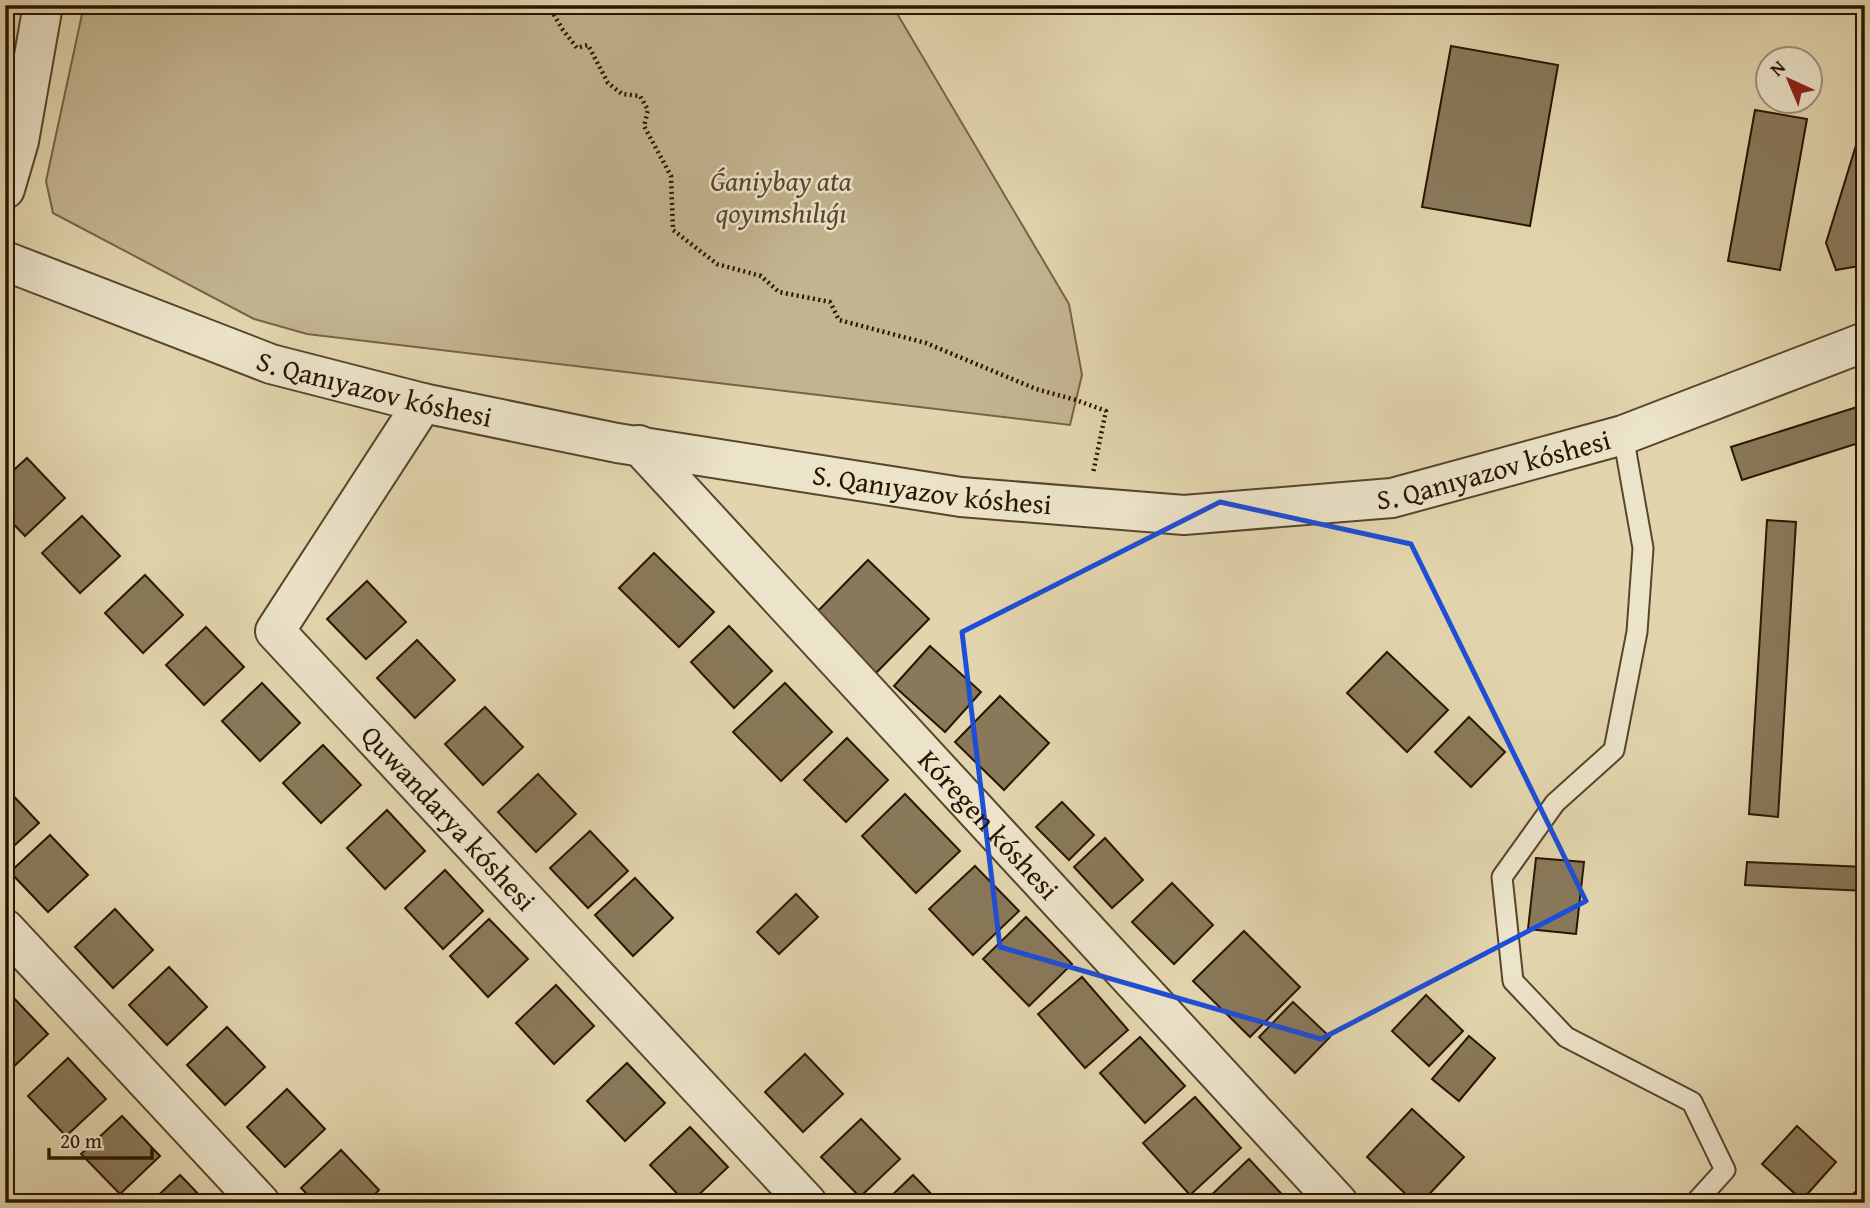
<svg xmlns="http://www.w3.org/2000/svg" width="1870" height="1208" font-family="'Gentium Book Plus',serif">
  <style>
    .green { fill: #c3b490; stroke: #766448; stroke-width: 2 }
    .building { fill: #89795a; stroke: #291501; stroke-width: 2 }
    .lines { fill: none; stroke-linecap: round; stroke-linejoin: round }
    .service-casing { stroke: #57452c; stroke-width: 23 }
    .minor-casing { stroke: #57452c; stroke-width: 42 }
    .tertiary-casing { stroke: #57452c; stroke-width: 42 }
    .path { stroke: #291501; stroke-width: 4.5; stroke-dasharray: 2 3.5; stroke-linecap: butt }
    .service { stroke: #ece4ca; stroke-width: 19 }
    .minor { stroke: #ece4ca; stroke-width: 38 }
    .tertiary { stroke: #ece4ca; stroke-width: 38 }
    .marked { fill: none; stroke: #1d4ed8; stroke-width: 5; stroke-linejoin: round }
    .labels { text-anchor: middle; stroke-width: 5; stroke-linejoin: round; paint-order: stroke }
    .park-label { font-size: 28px; font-style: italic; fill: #57452c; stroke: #ece4ca }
    .street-label { font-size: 28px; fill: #291501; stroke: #ece4ca }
  </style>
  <rect width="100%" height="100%" fill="#e2d5ad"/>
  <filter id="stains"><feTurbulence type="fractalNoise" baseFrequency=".00286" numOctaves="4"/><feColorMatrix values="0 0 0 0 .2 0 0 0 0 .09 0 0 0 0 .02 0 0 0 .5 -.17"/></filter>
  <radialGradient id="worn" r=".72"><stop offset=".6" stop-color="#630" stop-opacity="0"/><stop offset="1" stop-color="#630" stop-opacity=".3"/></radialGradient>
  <polygon class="green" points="84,5 892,5 1069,304 1082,375 1070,425 307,334 254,319 53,213 46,181"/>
  <g class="building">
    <polygon points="1451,46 1558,65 1530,226 1422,207"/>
    <polygon points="1755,110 1807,119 1780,270 1728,261"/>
    <polygon points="1865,116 1865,265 1836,270 1826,243"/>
    <polygon points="1857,407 1865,432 1865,441 1742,480 1731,447"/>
    <polygon points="27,458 65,498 25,536 5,515 5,478"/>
    <polygon points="82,516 120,556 80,593 42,553"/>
    <polygon points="1767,520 1796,522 1778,817 1749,814"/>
    <polygon points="654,553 714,612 679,647 619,588"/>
    <polygon points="868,560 929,619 874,675 813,616"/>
    <polygon points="145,575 183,615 143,653 105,613"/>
    <polygon points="367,581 406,622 366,659 327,619"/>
    <polygon points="729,626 772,671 734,708 691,662"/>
    <polygon points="206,627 244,667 204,705 166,665"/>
    <polygon points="417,640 455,680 415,718 377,678"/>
    <polygon points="930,646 981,692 945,732 894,686"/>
    <polygon points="1387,652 1448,710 1407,752 1347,693"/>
    <polygon points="262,683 300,723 260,761 222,721"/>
    <polygon points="785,683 832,732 781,781 733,732"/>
    <polygon points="1000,696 1049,743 1004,790 955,742"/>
    <polygon points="485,707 523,747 483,785 445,744"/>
    <polygon points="1469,717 1505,752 1471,787 1435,752"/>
    <polygon points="847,738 888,780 846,822 804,780"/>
    <polygon points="323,745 361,785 321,823 283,783"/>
    <polygon points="538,774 576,814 536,852 498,812"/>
    <polygon points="5,787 39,823 5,854"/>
    <polygon points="905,794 960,851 916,893 862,836"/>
    <polygon points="1062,802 1094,835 1069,860 1036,827"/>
    <polygon points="387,810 425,851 385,889 347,848"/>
    <polygon points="590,831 628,871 588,908 550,868"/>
    <polygon points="50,835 88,875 48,912 10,872"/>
    <polygon points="1105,838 1143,880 1112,908 1074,867"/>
    <polygon points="1536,858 1584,862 1576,934 1528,929"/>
    <polygon points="1747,862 1865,867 1865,891 1745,885"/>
    <polygon points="975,866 1019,911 973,955 929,909"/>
    <polygon points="445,870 483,911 443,949 405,908"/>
    <polygon points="635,878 673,918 633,956 595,915"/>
    <polygon points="1172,883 1213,925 1174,964 1132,922"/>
    <polygon points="796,894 818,917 779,954 757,932"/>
    <polygon points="115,909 153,950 113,988 75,947"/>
    <polygon points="1026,917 1072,964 1029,1006 983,959"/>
    <polygon points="489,919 528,959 488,997 450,956"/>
    <polygon points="1244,931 1300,987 1250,1037 1193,981"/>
    <polygon points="169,967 207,1007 167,1045 129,1005"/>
    <polygon points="1082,977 1128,1030 1085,1068 1038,1014"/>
    <polygon points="556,985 594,1026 554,1064 516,1023"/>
    <polygon points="10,994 48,1034 8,1072 5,1069 5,999"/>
    <polygon points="1426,995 1463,1031 1429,1066 1392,1031"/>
    <polygon points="1293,1002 1330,1037 1295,1073 1259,1037"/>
    <polygon points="227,1027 265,1067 225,1105 187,1065"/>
    <polygon points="1469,1036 1495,1058 1459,1101 1432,1079"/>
    <polygon points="1140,1037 1185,1086 1145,1123 1100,1073"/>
    <polygon points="805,1054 843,1094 803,1132 765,1092"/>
    <polygon points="68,1058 106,1099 66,1136 28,1096"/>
    <polygon points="627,1063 665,1103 625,1141 587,1101"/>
    <polygon points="287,1089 325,1129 285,1167 247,1127"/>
    <polygon points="1195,1097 1241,1148 1190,1195 1143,1143"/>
    <polygon points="1412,1109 1464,1157 1421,1203 1415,1203 1367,1157"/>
    <polygon points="122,1116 160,1156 120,1194 81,1154"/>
    <polygon points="861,1119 900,1159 860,1197 821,1157"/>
    <polygon points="1797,1126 1836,1162 1802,1200 1762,1164"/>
    <polygon points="690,1127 728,1167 690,1203 686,1203 650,1165"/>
    <polygon points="341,1150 379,1190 366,1203 316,1203 301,1188"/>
    <polygon points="1249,1159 1290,1203 1203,1203"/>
    <polygon points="180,1175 207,1203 150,1203"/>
    <polygon points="913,1175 940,1203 884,1203"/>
    <polygon points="1864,1184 1865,1203 1843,1203"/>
  </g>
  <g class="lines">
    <defs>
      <polyline id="service" points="1623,435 1643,548 1637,632 1614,750 1555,803 1502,877 1513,981 1566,1037 1692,1102 1725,1170 1695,1203"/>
      <g id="minor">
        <polyline points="5,189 19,141 43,5"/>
        <path id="s1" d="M423,403L275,631L807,1203"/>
        <path id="s2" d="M639,445L1338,1203"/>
        <polyline points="5,929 260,1203"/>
      </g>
      <g id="tertiary">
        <path id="s3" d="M5,261L271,364L423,403L617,443L961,497L1184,515L1392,498L1623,435L1865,342"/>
      </g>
    </defs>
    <use href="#service" class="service-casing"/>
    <use href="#minor" class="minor-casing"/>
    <use href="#tertiary" class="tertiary-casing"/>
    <polyline class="path" points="548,5 563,30 577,48 588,45 608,83 622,94 640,96 648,110 644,126 671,176 673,230 717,264 761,276 779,292 830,302 839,320 926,343 1036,389 1076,400 1106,411 1093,473"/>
    <use href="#service" class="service"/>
    <use href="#minor" class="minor"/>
    <use href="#tertiary" class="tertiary"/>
  </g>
  <path class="marked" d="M1220,502L1411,544L1586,901L1321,1039L1000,947L962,632Z"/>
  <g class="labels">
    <g class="park-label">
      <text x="781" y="191">Ǵaniybay ata<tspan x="781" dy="32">qoyımshılıǵı</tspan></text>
    </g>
    <g class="street-label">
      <text dy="10" stroke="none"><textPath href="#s3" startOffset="392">S. Qanıyazov kóshesi</textPath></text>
      <text dy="10" stroke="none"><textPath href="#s3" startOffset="1526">S. Qanıyazov kóshesi</textPath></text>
      <text dy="10" stroke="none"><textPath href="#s3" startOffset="959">S. Qanıyazov kóshesi</textPath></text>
      <text dy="10" stroke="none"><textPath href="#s1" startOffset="527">Quwandarya kóshesi</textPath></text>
      <text dy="10" stroke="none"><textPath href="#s2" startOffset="516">Kóregen kóshesi</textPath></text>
    </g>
  </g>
  <rect width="1870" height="1208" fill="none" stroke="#e2d5ad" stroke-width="28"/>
  <rect x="7" y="7" width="1856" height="1194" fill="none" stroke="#291501" stroke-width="3.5"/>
  <rect x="14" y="14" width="1842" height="1180" fill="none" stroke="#291501" stroke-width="2"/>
  <g transform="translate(1789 80) rotate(316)"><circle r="33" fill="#ece4ca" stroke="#9e917a" stroke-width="2"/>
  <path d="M0-5L12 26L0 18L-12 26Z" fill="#8f2418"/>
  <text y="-10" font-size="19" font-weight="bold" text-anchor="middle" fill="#291501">N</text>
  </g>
  <path d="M49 1148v10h103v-10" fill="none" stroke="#291501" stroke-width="3.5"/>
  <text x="60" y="1148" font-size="21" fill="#291501" stroke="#ece4ca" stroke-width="5" paint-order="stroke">20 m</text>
  <rect width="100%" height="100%" filter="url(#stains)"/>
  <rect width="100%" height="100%" fill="url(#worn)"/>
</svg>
